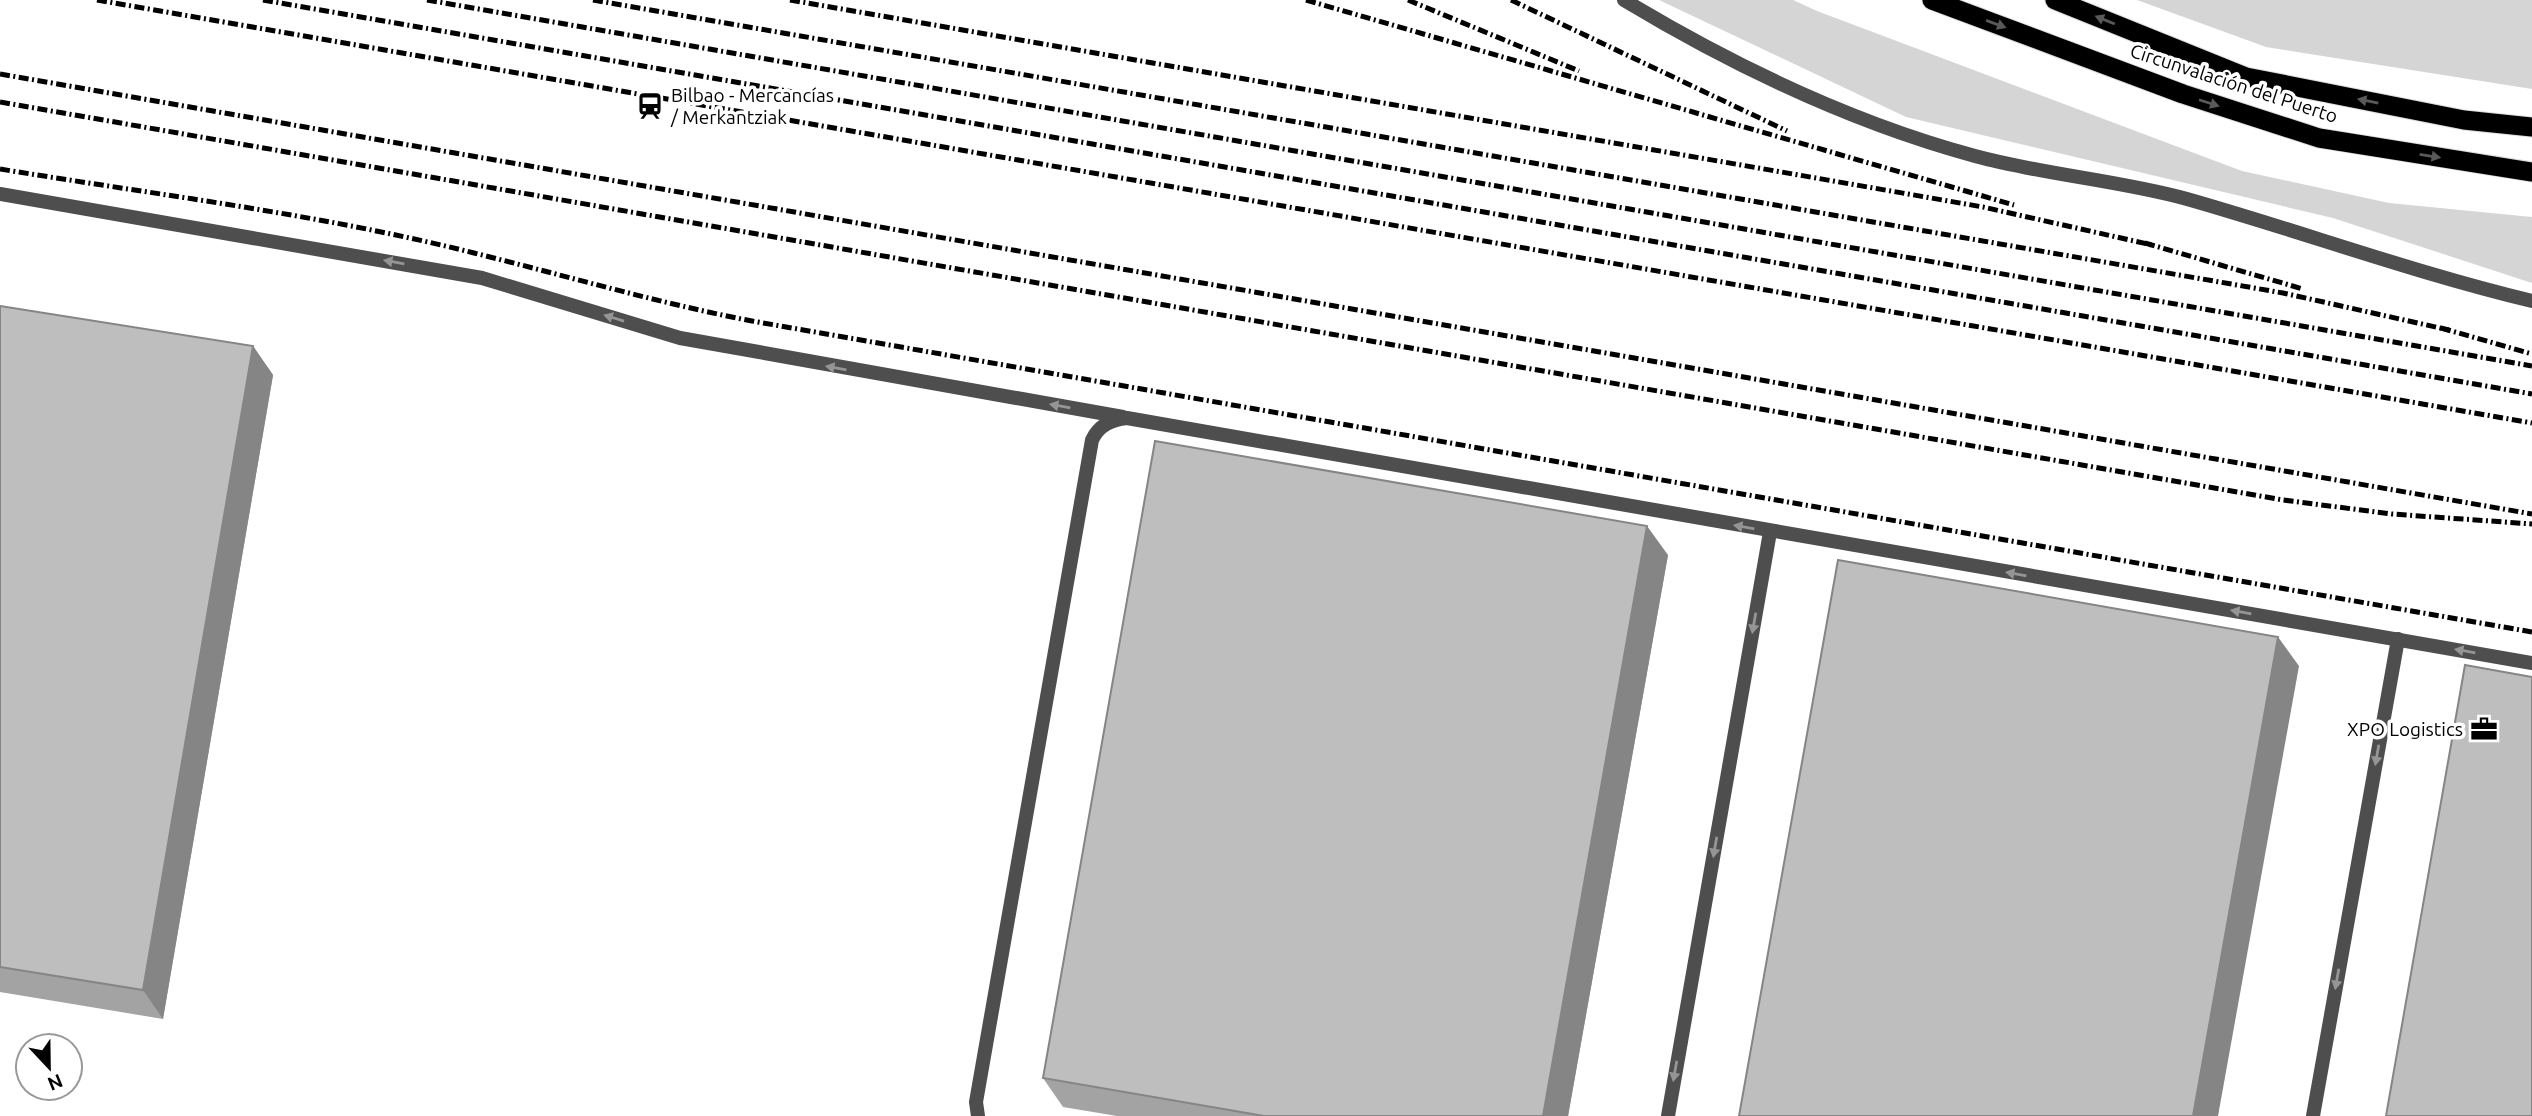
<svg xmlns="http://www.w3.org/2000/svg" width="2532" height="1116" font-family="Ubuntu,sans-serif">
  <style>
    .green { fill: #d5d5d5 }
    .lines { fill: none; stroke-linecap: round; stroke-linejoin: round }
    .trunk-casing { stroke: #dbdbdb; stroke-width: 21 }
    .service { stroke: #4e4e4e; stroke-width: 14 }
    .trunk { stroke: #000; stroke-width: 19 }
    .rail { stroke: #000; stroke-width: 5; stroke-dasharray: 10 3.5 2 3.5; stroke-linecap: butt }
    .wall { fill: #a3a3a3 }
    .shaded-wall { fill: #858585 }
    .building { fill: #bebebe; stroke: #858585; stroke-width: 2 }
    .oneway { fill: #595959 }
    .oneway2 { fill: #959595 }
    .labels { text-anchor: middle; stroke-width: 7; stroke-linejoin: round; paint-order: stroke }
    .street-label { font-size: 19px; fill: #000; stroke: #fff }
    .poi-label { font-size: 19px; fill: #000; stroke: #fff; text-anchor: start }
  </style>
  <rect width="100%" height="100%" fill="#fff"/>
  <g class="green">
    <polygon points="1659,0 1793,0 1817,11 2242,171 2389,203 2532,217 2532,283 2333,218 1906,117"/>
    <polygon points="2137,0 2532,0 2532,89 2266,47"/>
  </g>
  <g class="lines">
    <defs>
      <g id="trunk">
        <polyline points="1932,0 2183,94 2319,138 2532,172"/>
        <polyline points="2055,0 2246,77 2464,120 2532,127"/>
      </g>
    </defs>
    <use href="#trunk" class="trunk-casing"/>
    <g class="service">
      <path d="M1624,0C1732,65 1853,123 1975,156C2045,175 2118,180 2187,199C2303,232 2415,273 2532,301"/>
      <polyline points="0,194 482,278 680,338 1123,417"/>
      <path d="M978,1116L976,1102L1092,440C1099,425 1111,420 1127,418L2532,663"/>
      <polyline points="1668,1116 1770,532"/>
      <polyline points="2313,1116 2398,639"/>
    </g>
    <use href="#trunk" class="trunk"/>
    <g class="rail">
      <polyline points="97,0 2532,423"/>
      <polyline points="263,0 2532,394"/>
      <polyline points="427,0 2532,366"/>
      <polyline points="593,0 2283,293 2449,330"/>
      <polyline points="790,0 1983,207 2152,245"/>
      <polyline points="1306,0 2014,205"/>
      <polyline points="1408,0 1579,71"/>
      <polyline points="1511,0 1787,131"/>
      <polyline points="0,74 2532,514"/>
      <polyline points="0,102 2283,500 2392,514 2532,524"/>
      <path d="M0,169C158,195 319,214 474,253C567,276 658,303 752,321L2532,632"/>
      <polyline points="2145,243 2303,289"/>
      <polyline points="2441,328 2532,354"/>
    </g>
  </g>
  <g class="wall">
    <polygon points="0,306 253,346 273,375 163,1019 0,992"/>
    <polygon points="1668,555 1568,1116 1117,1116 1063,1107 1043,1078"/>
  </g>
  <g class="shaded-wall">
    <polygon points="253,346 273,375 163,1019 143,990"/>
    <polygon points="1647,526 1668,555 1568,1116 1543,1116"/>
    <polygon points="2278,637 2299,666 2218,1116 2193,1116"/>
  </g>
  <g class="building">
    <polygon points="0,306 253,346 143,990 0,967"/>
    <polygon points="1155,441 1647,526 1543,1116 1264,1116 1043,1078"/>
    <polygon points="1838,560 2278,637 2193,1116 1739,1116"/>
    <polygon points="2465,665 2532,677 2532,1116 2386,1116"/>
  </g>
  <defs><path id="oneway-solid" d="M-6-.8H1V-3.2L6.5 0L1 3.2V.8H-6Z" transform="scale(1.75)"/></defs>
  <g class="oneway">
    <use href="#oneway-solid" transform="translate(2105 20) rotate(-158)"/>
    <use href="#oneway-solid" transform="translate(1996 24) rotate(20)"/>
    <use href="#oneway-solid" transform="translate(2368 101) rotate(-169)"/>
    <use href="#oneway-solid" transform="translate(2209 103) rotate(18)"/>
    <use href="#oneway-solid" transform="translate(2430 156) rotate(9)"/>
  </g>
  <g class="oneway2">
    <use href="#oneway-solid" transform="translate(394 262) rotate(-170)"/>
    <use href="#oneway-solid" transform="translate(614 318) rotate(-163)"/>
    <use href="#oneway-solid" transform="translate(836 368) rotate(-170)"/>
    <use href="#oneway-solid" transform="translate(1060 406) rotate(-170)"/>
    <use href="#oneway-solid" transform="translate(1744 527) rotate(-170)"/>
    <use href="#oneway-solid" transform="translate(2016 574) rotate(-170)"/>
    <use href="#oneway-solid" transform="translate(2241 612) rotate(-170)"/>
    <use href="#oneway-solid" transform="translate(1754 623) rotate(100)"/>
    <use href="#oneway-solid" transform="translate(2465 651) rotate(-170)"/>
    <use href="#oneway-solid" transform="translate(2377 755) rotate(100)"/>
    <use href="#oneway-solid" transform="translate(1715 847) rotate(100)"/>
    <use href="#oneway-solid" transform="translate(2337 979) rotate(100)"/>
    <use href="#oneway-solid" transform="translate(1675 1071) rotate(100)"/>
  </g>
  <defs>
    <symbol id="station-bare" viewBox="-9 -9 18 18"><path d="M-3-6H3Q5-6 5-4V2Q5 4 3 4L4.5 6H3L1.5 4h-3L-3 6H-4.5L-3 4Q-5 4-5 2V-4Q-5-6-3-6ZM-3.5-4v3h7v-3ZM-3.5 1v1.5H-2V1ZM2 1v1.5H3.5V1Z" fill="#000" stroke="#fff" stroke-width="2.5" paint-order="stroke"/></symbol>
    <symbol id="office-bare" viewBox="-9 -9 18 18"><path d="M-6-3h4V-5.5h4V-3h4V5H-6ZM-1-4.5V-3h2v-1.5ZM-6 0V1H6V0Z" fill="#000" stroke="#fff" stroke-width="2.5" paint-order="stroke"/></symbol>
  </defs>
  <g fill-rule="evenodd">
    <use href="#station-bare" x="631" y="87" width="38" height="38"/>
    <use href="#office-bare" x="2465" y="710" width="38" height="38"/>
  </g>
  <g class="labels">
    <g class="street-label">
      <text transform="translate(2234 83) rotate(18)" y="7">Circunvalación del Puerto</text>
    </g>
    <g class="poi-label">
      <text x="671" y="102">Bilbao - Mercancías<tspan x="671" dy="22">/ Merkantziak</tspan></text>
      <text x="2463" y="736" text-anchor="end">XPO Logistics</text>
    </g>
  </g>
  <g transform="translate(49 1067) rotate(158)"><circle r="33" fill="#ffffff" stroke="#999999" stroke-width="2"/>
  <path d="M0-5L12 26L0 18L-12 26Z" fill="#000000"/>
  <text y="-10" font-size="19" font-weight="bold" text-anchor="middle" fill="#000000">N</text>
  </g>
</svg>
